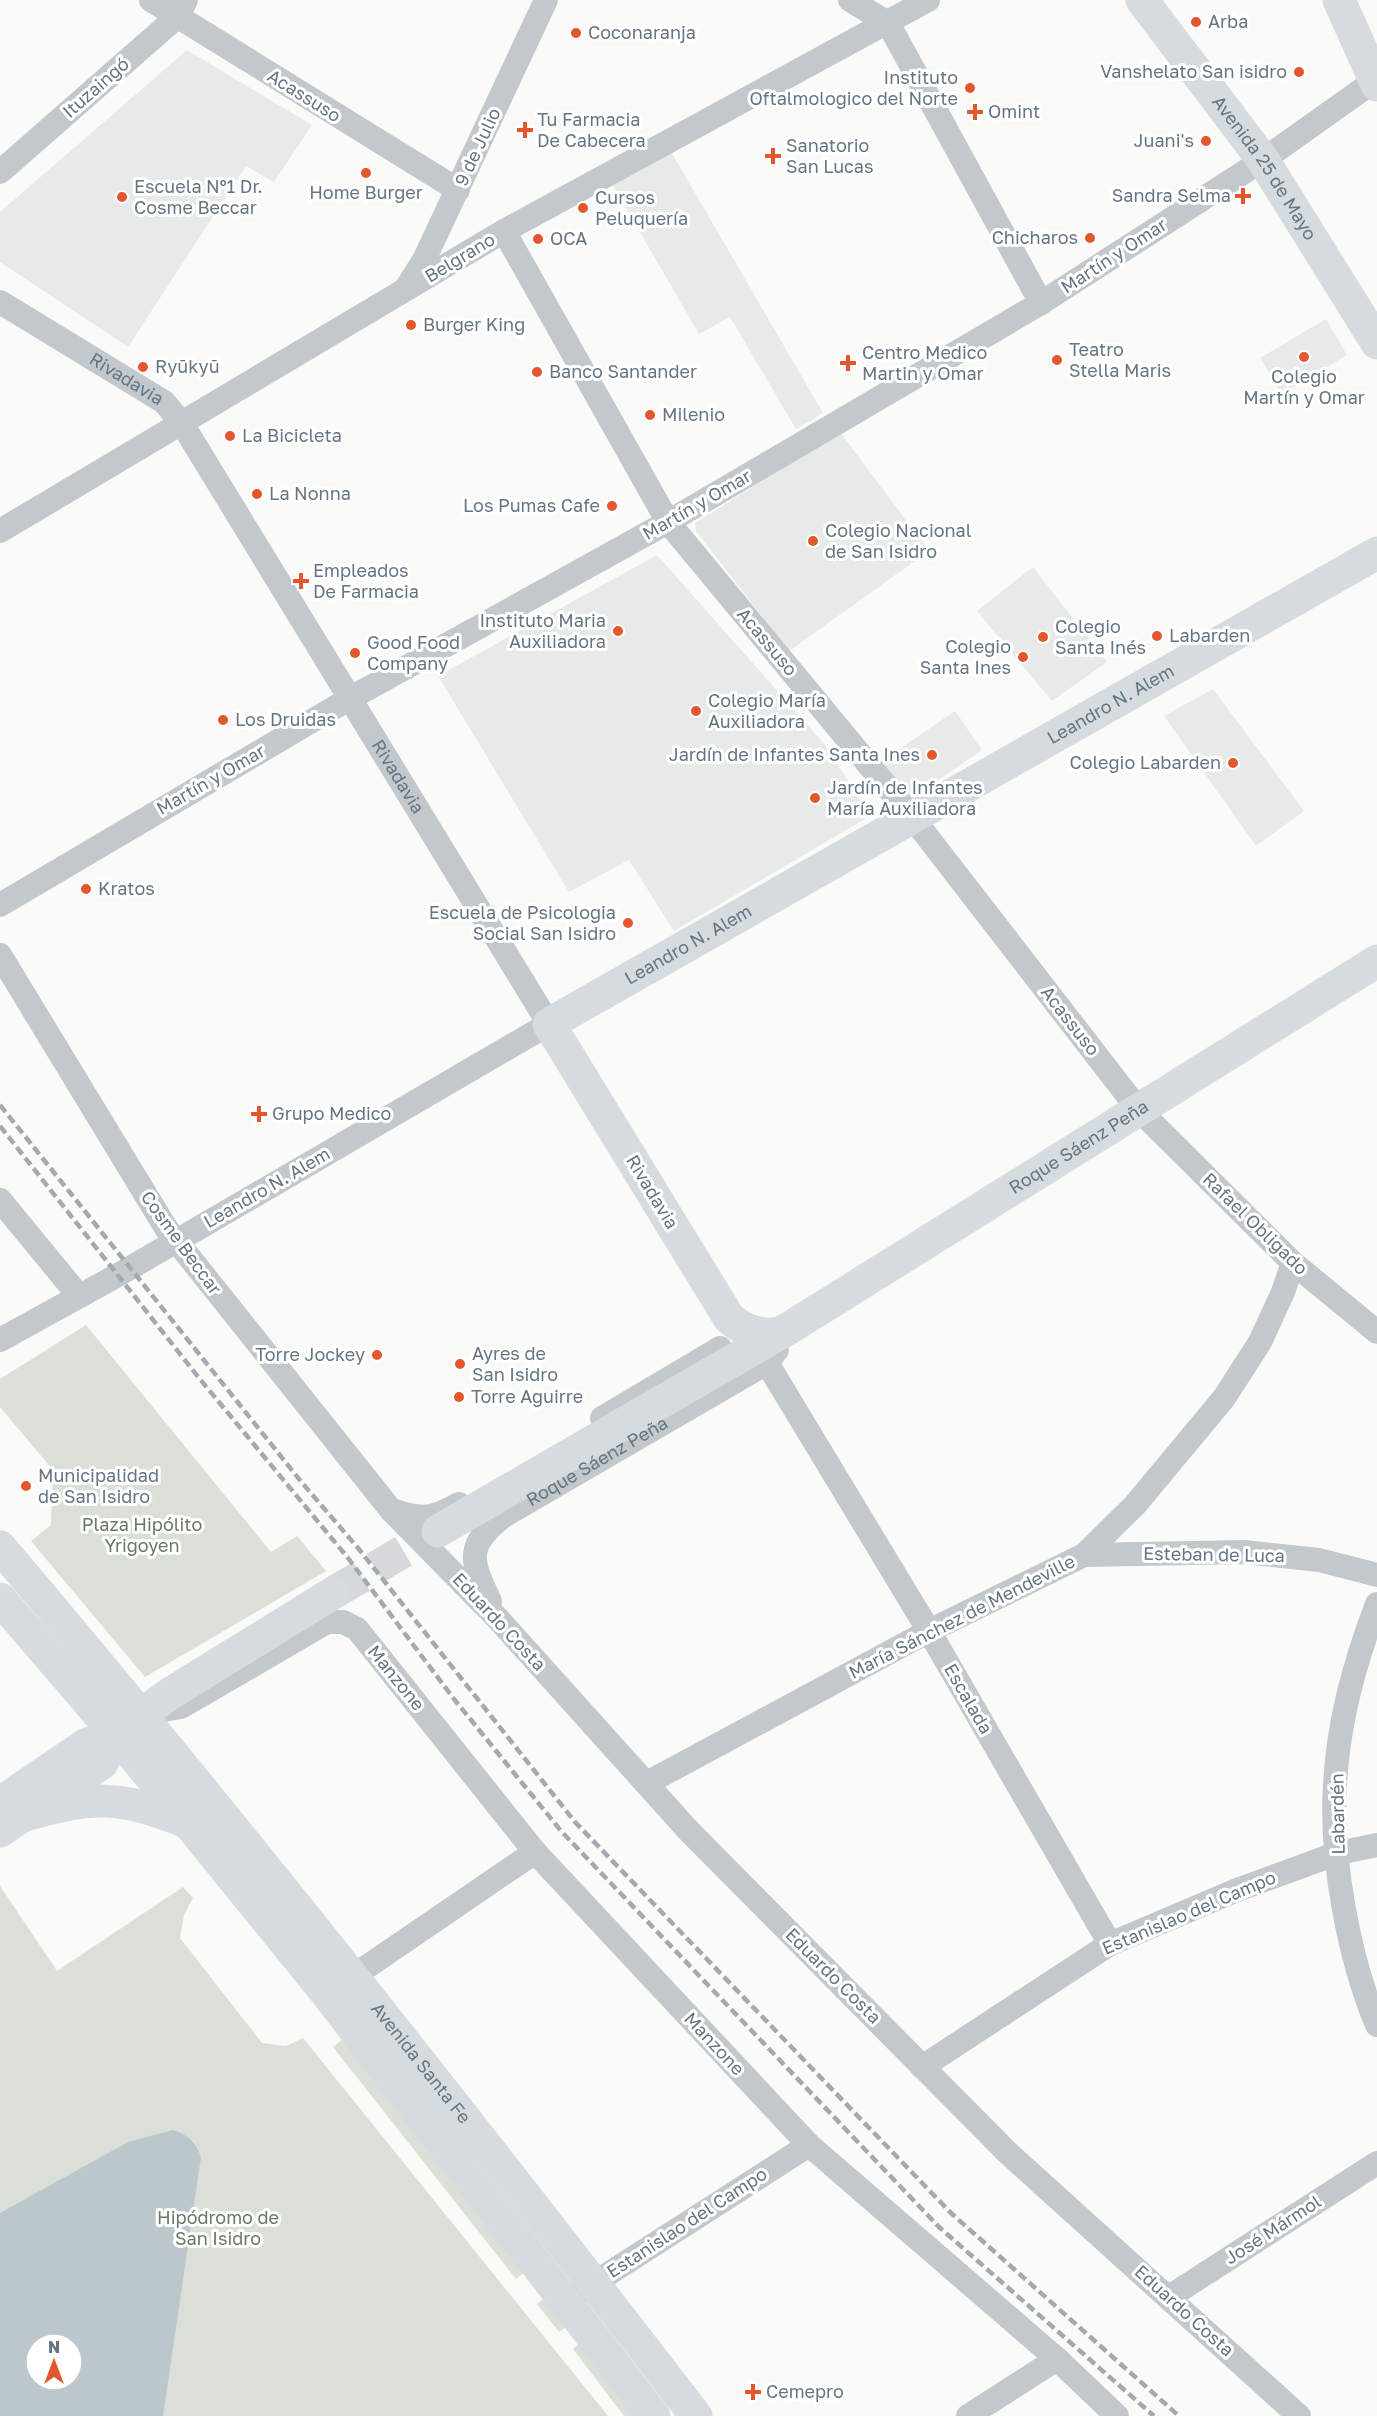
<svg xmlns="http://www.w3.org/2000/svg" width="1377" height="2416" font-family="'Golos Text',sans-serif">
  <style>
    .built { fill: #e8e9e9 }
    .green { fill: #dadfd7; fill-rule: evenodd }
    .water { fill: #bbc7cb; fill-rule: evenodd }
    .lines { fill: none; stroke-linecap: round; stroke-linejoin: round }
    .secondary-tunnel { stroke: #d5d9db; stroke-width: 33; stroke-dasharray: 33 16; stroke-linecap: butt }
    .minor { stroke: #c3c8cc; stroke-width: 24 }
    .secondary { stroke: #d6dbdf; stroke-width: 33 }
    .primary { stroke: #d6dbdf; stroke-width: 33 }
    .rail { stroke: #a2aab0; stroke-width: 4.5; stroke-dasharray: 9 4.5; stroke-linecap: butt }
    .poi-dot { fill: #e4572e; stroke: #fff; stroke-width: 2 }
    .labels { text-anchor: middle; stroke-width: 6; stroke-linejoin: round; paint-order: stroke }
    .poi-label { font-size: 18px; fill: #657683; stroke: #fff; text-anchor: start }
    .street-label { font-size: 18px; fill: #657683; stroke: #fff }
    .park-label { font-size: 18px; fill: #687a64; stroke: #fff }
  </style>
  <rect width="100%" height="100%" fill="#fafaf8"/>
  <g class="built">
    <polygon points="187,50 312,125 274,182 246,166 128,347 0,262 0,212"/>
    <polygon points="670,150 823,413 796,429 730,317 699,334 612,184"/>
    <polygon points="1326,319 1347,355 1282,394 1260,358"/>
    <polygon points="840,432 929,551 789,651 696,531 695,523"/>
    <polygon points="657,555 827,747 866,810 865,819 674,931 629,860 569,892 438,676"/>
    <polygon points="1033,567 1107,662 1052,701 977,611"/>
    <polygon points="1213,689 1304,811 1256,846 1164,716"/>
    <polygon points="955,711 982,750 909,800 882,761"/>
  </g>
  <g class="green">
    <polygon points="86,1325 271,1552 297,1536 326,1571 145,1677 31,1541 51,1525 53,1470 0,1407 0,1379"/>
    <path d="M0,1886L57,1971L183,1887L193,1898L184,1915L180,1938L262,2043L286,2046L303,2038L608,2416H0ZM36,2344H72V2380H36Z"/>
    <polygon points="343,2039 526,2271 516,2279 333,2047"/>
    <polygon points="545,2298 567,2326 559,2332 537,2304"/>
    <polygon points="579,2343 636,2416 624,2416 573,2349"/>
  </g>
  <path class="water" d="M173,2130C188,2135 196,2142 201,2157L163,2416H0V2213L128,2142ZM36,2344H72V2380H36Z"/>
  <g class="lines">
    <polyline class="secondary-tunnel" points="333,1593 438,1531"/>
    <g class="minor">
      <polyline points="151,0 458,190"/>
      <polyline points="850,0 888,23 1041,303"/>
      <polyline points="0,172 178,16 186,0"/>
      <polyline points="504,231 668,522 912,817 1138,1109 1293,1263 1377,1332"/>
      <polyline points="407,287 424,260 546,0"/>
      <path id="s1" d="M0,302L164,402L181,422L549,1024L118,1275L0,1340"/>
      <polyline points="0,531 504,231 928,0"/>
      <polyline points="0,905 349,699 668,522 1041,303 1263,160 1377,79"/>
      <polyline points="0,955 166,1228 391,1510 499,1620 688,1830 1008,2153 1299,2416"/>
      <polyline points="0,1200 79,1296"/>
      <polyline points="767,1363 929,1631 1110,1944"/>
      <polyline points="602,1418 720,1348"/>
      <path d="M391,1510C421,1520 431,1520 459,1504"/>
      <polyline points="1084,1555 1244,1552 1319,1560 1377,1575"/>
      <path id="s2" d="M490,1601C470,1560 465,1545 505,1515L767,1363L777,1350"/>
      <path d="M1377,1604C1355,1661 1338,1722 1335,1785C1330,1857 1349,1959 1377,2025"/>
      <polyline points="146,1713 181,1707 327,1622 343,1622 357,1629 535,1852 809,2145 1057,2359 1117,2416"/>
      <polyline points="647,1783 929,1631 1084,1555 1135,1505 1224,1398 1260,1342 1283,1292 1293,1263"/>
      <polyline points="352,1977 535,1852"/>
      <polyline points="922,2067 1110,1944 1237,1890 1338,1853 1377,1845"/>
      <polyline points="580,2292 809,2145"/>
      <polyline points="1169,2297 1377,2163"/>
      <polyline points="968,2416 1057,2359"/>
    </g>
    <g class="secondary">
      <path id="s3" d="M1142,0L1263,160L1377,343"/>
      <polyline points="1339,0 1377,85"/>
      <path id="s4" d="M781,1333C760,1336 746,1332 729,1318L549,1024L1377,553"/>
      <path id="s5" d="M438,1531L791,1327L1377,961"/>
      <path id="s6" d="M0,1547C240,1830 469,2122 696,2416"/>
      <polyline points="0,1599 116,1734 324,1990 654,2416"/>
      <polyline points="123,1728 171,1693 333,1593"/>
    </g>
    <g class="primary">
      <polyline points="0,1803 87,1744 116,1734"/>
      <path d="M22,1816C94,1795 119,1795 189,1823"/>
      <polyline points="0,1831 102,1763 116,1734"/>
    </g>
    <g class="rail">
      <polyline points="0,1105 303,1484 358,1548 575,1822 951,2213 1179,2416"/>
      <polyline points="0,1126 199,1378 348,1558 454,1699 561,1831 939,2227 1154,2416"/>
    </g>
  </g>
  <g class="poi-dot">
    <circle cx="1196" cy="22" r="6"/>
    <circle cx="576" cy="33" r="6"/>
    <circle cx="1299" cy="72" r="6"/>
    <circle cx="970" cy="88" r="6"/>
    <path d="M972 103h6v6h6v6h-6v6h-6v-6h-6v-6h6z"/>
    <path d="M522 121h6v6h6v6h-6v6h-6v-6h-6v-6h6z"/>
    <circle cx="1206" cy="141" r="6"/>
    <path d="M770 147h6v6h6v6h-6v6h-6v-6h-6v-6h6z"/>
    <circle cx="366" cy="173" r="6"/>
    <path d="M1240 187h6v6h6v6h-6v6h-6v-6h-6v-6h6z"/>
    <circle cx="122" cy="197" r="6"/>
    <circle cx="583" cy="208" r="6"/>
    <circle cx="1090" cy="238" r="6"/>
    <circle cx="538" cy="239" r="6"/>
    <circle cx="411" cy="325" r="6"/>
    <circle cx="1304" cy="357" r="6"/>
    <circle cx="1057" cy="360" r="6"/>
    <path d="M845 354h6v6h6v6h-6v6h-6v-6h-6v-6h6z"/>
    <circle cx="143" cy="367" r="6"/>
    <circle cx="537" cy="372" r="6"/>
    <circle cx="650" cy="415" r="6"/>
    <circle cx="230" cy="436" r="6"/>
    <circle cx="257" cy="494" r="6"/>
    <circle cx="612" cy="506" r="6"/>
    <circle cx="813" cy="541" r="6"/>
    <path d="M298 572h6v6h6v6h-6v6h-6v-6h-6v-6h6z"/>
    <circle cx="618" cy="631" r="6"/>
    <circle cx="1157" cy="636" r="6"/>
    <circle cx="1043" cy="637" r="6"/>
    <circle cx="355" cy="653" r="6"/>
    <circle cx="1023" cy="657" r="6"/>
    <circle cx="696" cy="711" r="6"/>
    <circle cx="223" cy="720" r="6"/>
    <circle cx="932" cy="755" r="6"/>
    <circle cx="1233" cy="763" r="6"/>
    <circle cx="815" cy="798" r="6"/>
    <circle cx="86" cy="889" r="6"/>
    <circle cx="628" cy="923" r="6"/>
    <path d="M256 1105h6v6h6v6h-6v6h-6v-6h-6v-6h6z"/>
    <circle cx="377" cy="1355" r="6"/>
    <circle cx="460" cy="1364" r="6"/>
    <circle cx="459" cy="1397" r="6"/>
    <circle cx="26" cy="1486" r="6"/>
    <path d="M750 2383h6v6h6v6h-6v6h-6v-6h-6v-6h6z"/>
  </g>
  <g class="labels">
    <g class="poi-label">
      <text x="1208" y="28">Arba</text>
      <text x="588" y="39">Coconaranja</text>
      <text x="1287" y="78" text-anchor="end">Vanshelato San isidro</text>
      <text x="958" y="84" text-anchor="end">Instituto<tspan x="958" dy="21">Oftalmologico del Norte</tspan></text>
      <text x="988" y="118">Omint</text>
      <text x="537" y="126">Tu Farmacia<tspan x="537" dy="21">De Cabecera</tspan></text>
      <text x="1194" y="147" text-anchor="end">Juani's</text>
      <text x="786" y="152">Sanatorio<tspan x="786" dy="21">San Lucas</tspan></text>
      <text x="134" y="193">Escuela Nº1 Dr.<tspan x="134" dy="21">Cosme Beccar</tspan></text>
      <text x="366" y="199" text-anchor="middle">Home Burger</text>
      <text x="1231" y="202" text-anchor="end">Sandra Selma</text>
      <text x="595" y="204">Cursos<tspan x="595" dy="21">Peluquería</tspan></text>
      <text x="1078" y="244" text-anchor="end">Chicharos</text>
      <text x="550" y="245">OCA</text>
      <text x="423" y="331">Burger King</text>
      <text x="1069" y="356">Teatro<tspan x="1069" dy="21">Stella Maris</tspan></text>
      <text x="862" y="359">Centro Medico<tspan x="862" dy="21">Martin y Omar</tspan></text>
      <text x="155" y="373">Ryūkyū</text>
      <text x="549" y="378">Banco Santander</text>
      <text x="1304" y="383" text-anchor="middle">Colegio<tspan x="1304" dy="21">Martín y Omar</tspan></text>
      <text x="662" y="421">Milenio</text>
      <text x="242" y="442">La Bicicleta</text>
      <text x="269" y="500">La Nonna</text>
      <text x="600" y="512" text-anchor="end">Los Pumas Cafe</text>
      <text x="825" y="537">Colegio Nacional<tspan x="825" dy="21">de San Isidro</tspan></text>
      <text x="313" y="577">Empleados<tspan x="313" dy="21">De Farmacia</tspan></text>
      <text x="606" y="627" text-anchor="end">Instituto Maria<tspan x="606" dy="21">Auxiliadora</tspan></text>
      <text x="1055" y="633">Colegio<tspan x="1055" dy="21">Santa Inés</tspan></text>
      <text x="1169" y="642">Labarden</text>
      <text x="367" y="649">Good Food<tspan x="367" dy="21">Company</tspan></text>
      <text x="1011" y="653" text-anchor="end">Colegio<tspan x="1011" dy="21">Santa Ines</tspan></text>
      <text x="708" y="707">Colegio María<tspan x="708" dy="21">Auxiliadora</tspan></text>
      <text x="235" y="726">Los Druidas</text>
      <text x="920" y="761" text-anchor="end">Jardín de Infantes Santa Ines</text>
      <text x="1221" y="769" text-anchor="end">Colegio Labarden</text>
      <text x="827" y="794">Jardín de Infantes<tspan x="827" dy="21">María Auxiliadora</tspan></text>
      <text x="98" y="895">Kratos</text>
      <text x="616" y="919" text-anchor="end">Escuela de Psicologia<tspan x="616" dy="21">Social San Isidro</tspan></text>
      <text x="272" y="1120">Grupo Medico</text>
      <text x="472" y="1360">Ayres de<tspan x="472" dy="21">San Isidro</tspan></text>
      <text x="365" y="1361" text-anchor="end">Torre Jockey</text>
      <text x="471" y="1403">Torre Aguirre</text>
      <text x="38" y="1482">Municipalidad<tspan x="38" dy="21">de San Isidro</tspan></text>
      <text x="766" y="2398">Cemepro</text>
    </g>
    <g class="street-label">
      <text transform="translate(96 88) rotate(-41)" y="6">Ituzaingó</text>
      <text transform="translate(304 96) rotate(32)" y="6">Acassuso</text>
      <text transform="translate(478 147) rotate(-65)" y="6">9 de Julio</text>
      <text dy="6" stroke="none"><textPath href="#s3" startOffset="208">Avenida 25 de Mayo</textPath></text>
      <text transform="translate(1114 256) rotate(-33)" y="6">Martín y Omar</text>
      <text transform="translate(460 258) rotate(-31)" y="6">Belgrano</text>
      <text dy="6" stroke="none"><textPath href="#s1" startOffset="148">Rivadavia</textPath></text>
      <text transform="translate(697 505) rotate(-30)" y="6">Martín y Omar</text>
      <text transform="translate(767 642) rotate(50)" y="6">Acassuso</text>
      <text dy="6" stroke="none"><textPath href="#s4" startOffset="1047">Leandro N. Alem</textPath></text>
      <text dy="6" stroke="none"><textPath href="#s1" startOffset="634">Rivadavia</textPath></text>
      <text transform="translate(211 780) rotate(-30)" y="6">Martín y Omar</text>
      <text dy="6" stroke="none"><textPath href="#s4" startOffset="561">Leandro N. Alem</textPath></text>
      <text transform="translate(1070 1021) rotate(52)" y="6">Acassuso</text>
      <text dy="6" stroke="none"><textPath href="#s5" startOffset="747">Roque Sáenz Peña</textPath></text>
      <text transform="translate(267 1188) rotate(-30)" y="6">Leandro N. Alem</text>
      <text transform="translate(652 1192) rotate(59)" y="6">Rivadavia</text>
      <text transform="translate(1255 1224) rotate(44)" y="6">Rafael Obligado</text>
      <text transform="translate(181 1243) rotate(54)" y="6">Cosme Beccar</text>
      <text dy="6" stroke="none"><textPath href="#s2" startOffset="207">Roque Sáenz Peña</textPath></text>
      <text transform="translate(1214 1555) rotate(1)" y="6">Esteban de Luca</text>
      <text transform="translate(962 1617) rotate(-27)" y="6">María Sánchez de Mendeville</text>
      <text transform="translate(499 1622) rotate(47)" y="6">Eduardo Costa</text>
      <text transform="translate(396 1678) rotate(51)" y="6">Manzone</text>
      <text transform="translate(968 1699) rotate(60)" y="6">Escalada</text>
      <text transform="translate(1338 1814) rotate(-91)" y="6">Labardén</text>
      <text transform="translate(1189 1913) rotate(-23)" y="6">Estanislao del Campo</text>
      <text transform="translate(833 1976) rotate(45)" y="6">Eduardo Costa</text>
      <text transform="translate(714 2044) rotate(47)" y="6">Manzone</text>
      <text dy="6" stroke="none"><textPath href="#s6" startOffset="666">Avenida Santa Fe</textPath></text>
      <text transform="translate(687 2223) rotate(-33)" y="6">Estanislao del Campo</text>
      <text transform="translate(1273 2230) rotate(-33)" y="6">José Mármol</text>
      <text transform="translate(1184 2311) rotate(42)" y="6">Eduardo Costa</text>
    </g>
    <g class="park-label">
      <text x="142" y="1531">Plaza Hipólito<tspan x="142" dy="21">Yrigoyen</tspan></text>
      <text x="218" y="2224">Hipódromo de<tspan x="218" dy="21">San Isidro</tspan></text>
    </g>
  </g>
  <g transform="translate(54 2362)"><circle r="28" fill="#ffffff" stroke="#c1c8cd" stroke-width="1.5"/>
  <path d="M0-4.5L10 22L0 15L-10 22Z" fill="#e4572e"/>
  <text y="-9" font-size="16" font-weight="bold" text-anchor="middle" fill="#657683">N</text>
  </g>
</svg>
